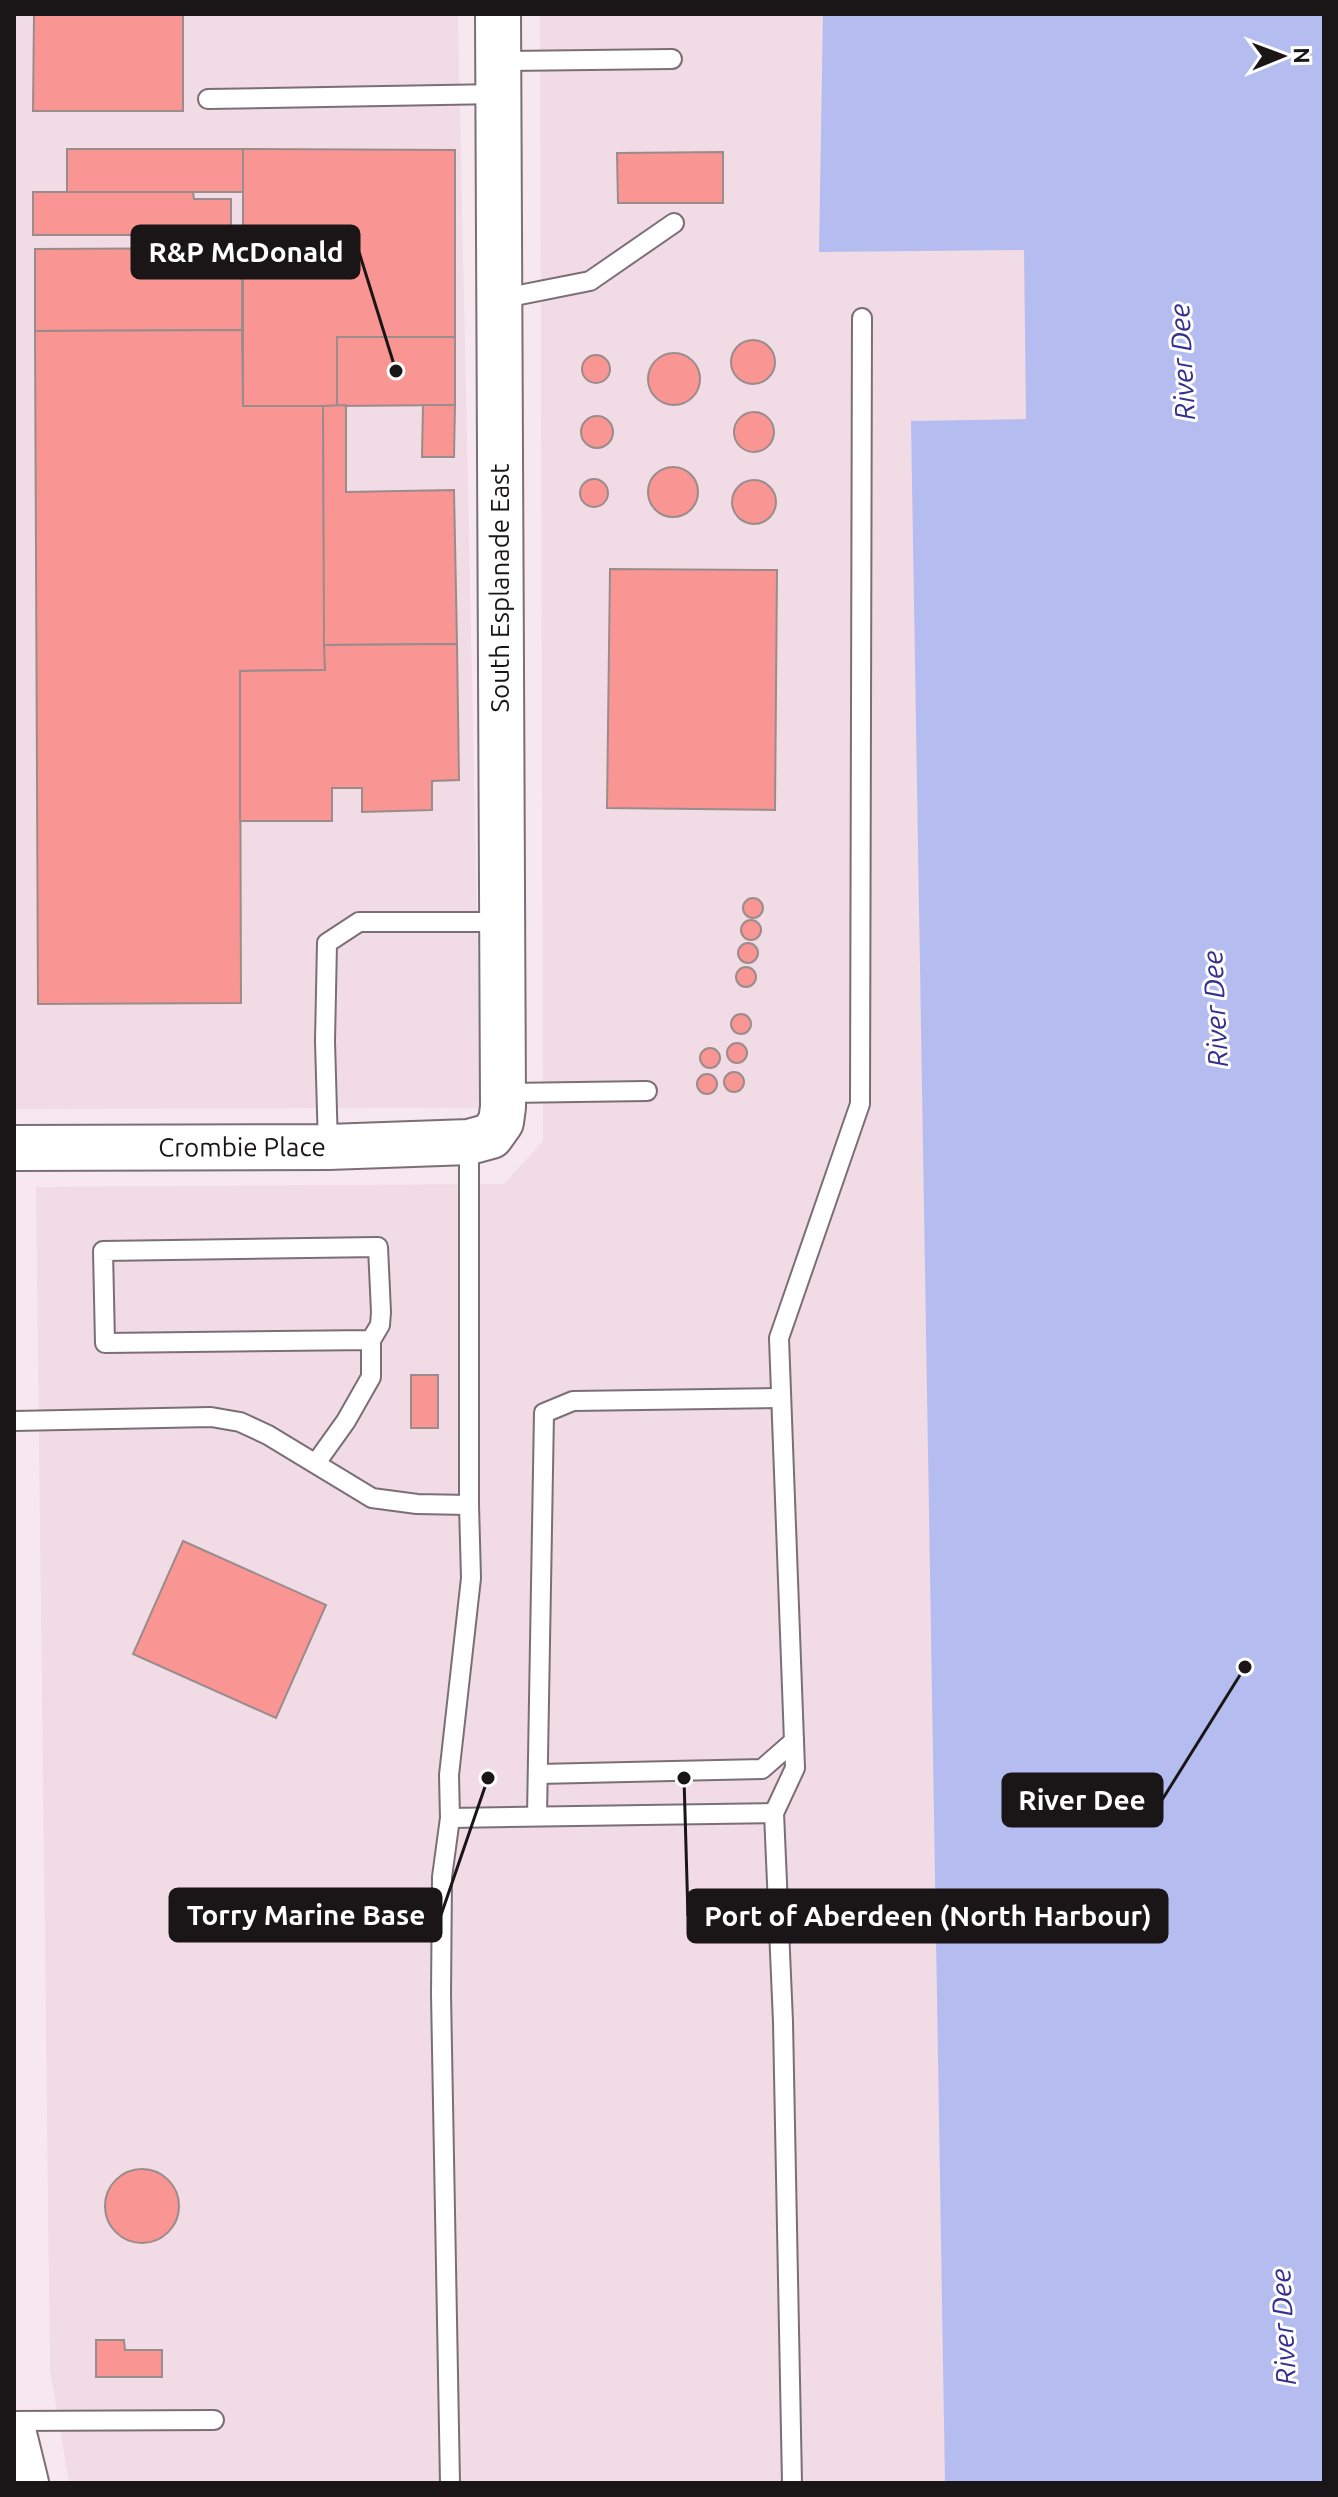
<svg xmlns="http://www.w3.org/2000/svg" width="1338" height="2497" font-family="Ubuntu,sans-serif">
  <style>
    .built { fill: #f1dbe5 }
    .water { fill: #b5bdf0 }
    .building { fill: #f99593; stroke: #9a8c8c; stroke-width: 2 }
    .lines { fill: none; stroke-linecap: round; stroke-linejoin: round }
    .service-casing { stroke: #7b6f75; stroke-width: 22 }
    .tertiary-casing { stroke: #7b6f75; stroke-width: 48 }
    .service { stroke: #fff; stroke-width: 18 }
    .tertiary { stroke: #fff; stroke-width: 44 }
    .labels { text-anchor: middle; stroke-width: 6; stroke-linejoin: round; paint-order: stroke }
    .street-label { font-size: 26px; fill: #1a1517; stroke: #fff }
    .water-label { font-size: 28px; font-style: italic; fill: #35308f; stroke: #fff }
    .leader { fill: none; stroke: #1a1517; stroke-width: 3 }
    .callout-dot { fill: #1a1517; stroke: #fff; stroke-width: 3 }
    .callout { fill: #1a1517; stroke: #1a1517; stroke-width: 3 }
    .callout-label { font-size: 28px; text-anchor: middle; font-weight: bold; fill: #fff }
  </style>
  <rect width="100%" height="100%" fill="#f6e8ee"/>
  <g class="built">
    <polygon points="14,14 458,14 481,1108 14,1109"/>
    <polygon points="540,14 1324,14 1324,2483 69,2483 50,2370 36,1187 504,1184 543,1141"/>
  </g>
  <polygon class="water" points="823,14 1324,14 1324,2483 945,2483 911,421 1026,419 1024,250 819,252"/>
  <g class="building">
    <polygon points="34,14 183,14 183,111 33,111"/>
    <polygon points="67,149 243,149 244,192 67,192"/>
    <polygon points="243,149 455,150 455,337 337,337 337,406 243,406"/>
    <polygon points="723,152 723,203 618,203 617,153"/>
    <polygon points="33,192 193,192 194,199 231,199 231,227 193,226 193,235 33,235"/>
    <polygon points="242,248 242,330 35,331 35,249"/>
    <polygon points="242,330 243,406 323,406 325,670 240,671 241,1003 38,1004 35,331"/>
    <polygon points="337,337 455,337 455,405 337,406"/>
    <circle cx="753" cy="362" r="22"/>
    <circle cx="674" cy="379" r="26"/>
    <circle cx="596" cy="369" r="14"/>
    <polygon points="346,405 346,492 454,490 457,644 324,645 323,406"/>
    <polygon points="423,405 455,405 454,457 422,457"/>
    <circle cx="754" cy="432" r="20"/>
    <circle cx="597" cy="432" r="16"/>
    <circle cx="673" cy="492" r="25"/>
    <circle cx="594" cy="493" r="14"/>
    <circle cx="754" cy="502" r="22"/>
    <polygon points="610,569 777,570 775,810 607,808"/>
    <polygon points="457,644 459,780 432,781 432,810 362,812 362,788 332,788 332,821 240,821 240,671 325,670 324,645"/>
    <circle cx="753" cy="908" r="10"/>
    <circle cx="751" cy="930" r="10"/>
    <circle cx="748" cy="953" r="10"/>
    <circle cx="746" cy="977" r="10"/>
    <circle cx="741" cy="1024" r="10"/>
    <circle cx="737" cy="1053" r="10"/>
    <circle cx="710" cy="1058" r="10"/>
    <circle cx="734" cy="1082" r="10"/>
    <circle cx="707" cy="1084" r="10"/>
    <rect x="411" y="1375" width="27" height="53"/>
    <polygon points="183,1541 326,1605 276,1718 133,1654"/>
    <circle cx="142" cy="2206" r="37"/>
    <polygon points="96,2340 124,2340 125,2350 162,2350 162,2377 96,2377"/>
  </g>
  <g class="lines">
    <defs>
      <g id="service">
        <polyline points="499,61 672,59"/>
        <polyline points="208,99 499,94"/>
        <polyline points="499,299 590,281 674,223"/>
        <polyline points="503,1093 647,1091"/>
        <polyline points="328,1147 325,1041 327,943 359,922 501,922"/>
        <polyline points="14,1421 211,1417 240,1422 268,1435 372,1498 417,1504 469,1505 469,1142"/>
        <polyline points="316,1463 346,1421 371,1377 371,1340 380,1325 381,1312 378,1247 103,1251 105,1343 371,1340"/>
        <polyline points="538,1774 762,1769 794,1741"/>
        <polyline points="537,1816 544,1413 573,1401 781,1398"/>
        <polyline points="450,1818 774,1813"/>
        <polyline points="14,2421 214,2420"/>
        <polyline points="450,2483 441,1994 442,1877 450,1818 449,1775 471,1578 469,1505"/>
        <polyline points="792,2483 783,2022 774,1813 795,1768 779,1338 860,1104 862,318"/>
      </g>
      <g id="tertiary">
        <path id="s1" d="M14,1148L328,1147L469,1142L491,1136L501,1122L503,1107L498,14"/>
        <polyline points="14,2434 26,2483"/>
      </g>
    </defs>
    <use href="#service" class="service-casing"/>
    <use href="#tertiary" class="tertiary-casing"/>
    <use href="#service" class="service"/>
    <use href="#tertiary" class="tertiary"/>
  </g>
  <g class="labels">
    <g class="street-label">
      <text transform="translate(500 588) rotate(-90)" y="9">South Esplanade East</text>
      <text dy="9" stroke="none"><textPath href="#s1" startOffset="228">Crombie Place</textPath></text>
    </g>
    <g class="water-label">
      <text transform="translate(1182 362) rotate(-93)" y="10">River Dee</text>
      <text transform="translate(1215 1009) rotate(-93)" y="10">River Dee</text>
      <text transform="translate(1283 2327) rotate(-93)" y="10">River Dee</text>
    </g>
  </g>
  <path class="leader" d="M396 371L359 252M1245 1667L1162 1800M488 1778L441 1915M684 1778L688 1916"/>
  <g class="callout-dot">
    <circle cx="396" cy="371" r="8"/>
    <circle cx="1245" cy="1667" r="8"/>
    <circle cx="488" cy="1778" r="8"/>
    <circle cx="684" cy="1778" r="8"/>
  </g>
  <g class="callout">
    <rect x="132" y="226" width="227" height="52" rx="8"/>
    <rect x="1003" y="1774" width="159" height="52" rx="8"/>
    <rect x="170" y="1889" width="271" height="52" rx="8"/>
    <rect x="688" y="1890" width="479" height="52" rx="8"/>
  </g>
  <g class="callout-label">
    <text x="246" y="262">R&amp;P McDonald</text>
    <text x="1082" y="1810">River Dee</text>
    <text x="306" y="1925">Torry Marine Base</text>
    <text x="928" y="1926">Port of Aberdeen (North Harbour)</text>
  </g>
  <rect width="1338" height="2497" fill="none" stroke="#1a1517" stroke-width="32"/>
  <g transform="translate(1282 56) rotate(89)" stroke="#ffffff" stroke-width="6" paint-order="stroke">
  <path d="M0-6L14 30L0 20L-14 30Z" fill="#1a1517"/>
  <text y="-12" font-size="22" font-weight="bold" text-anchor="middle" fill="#1a1517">N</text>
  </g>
</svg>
